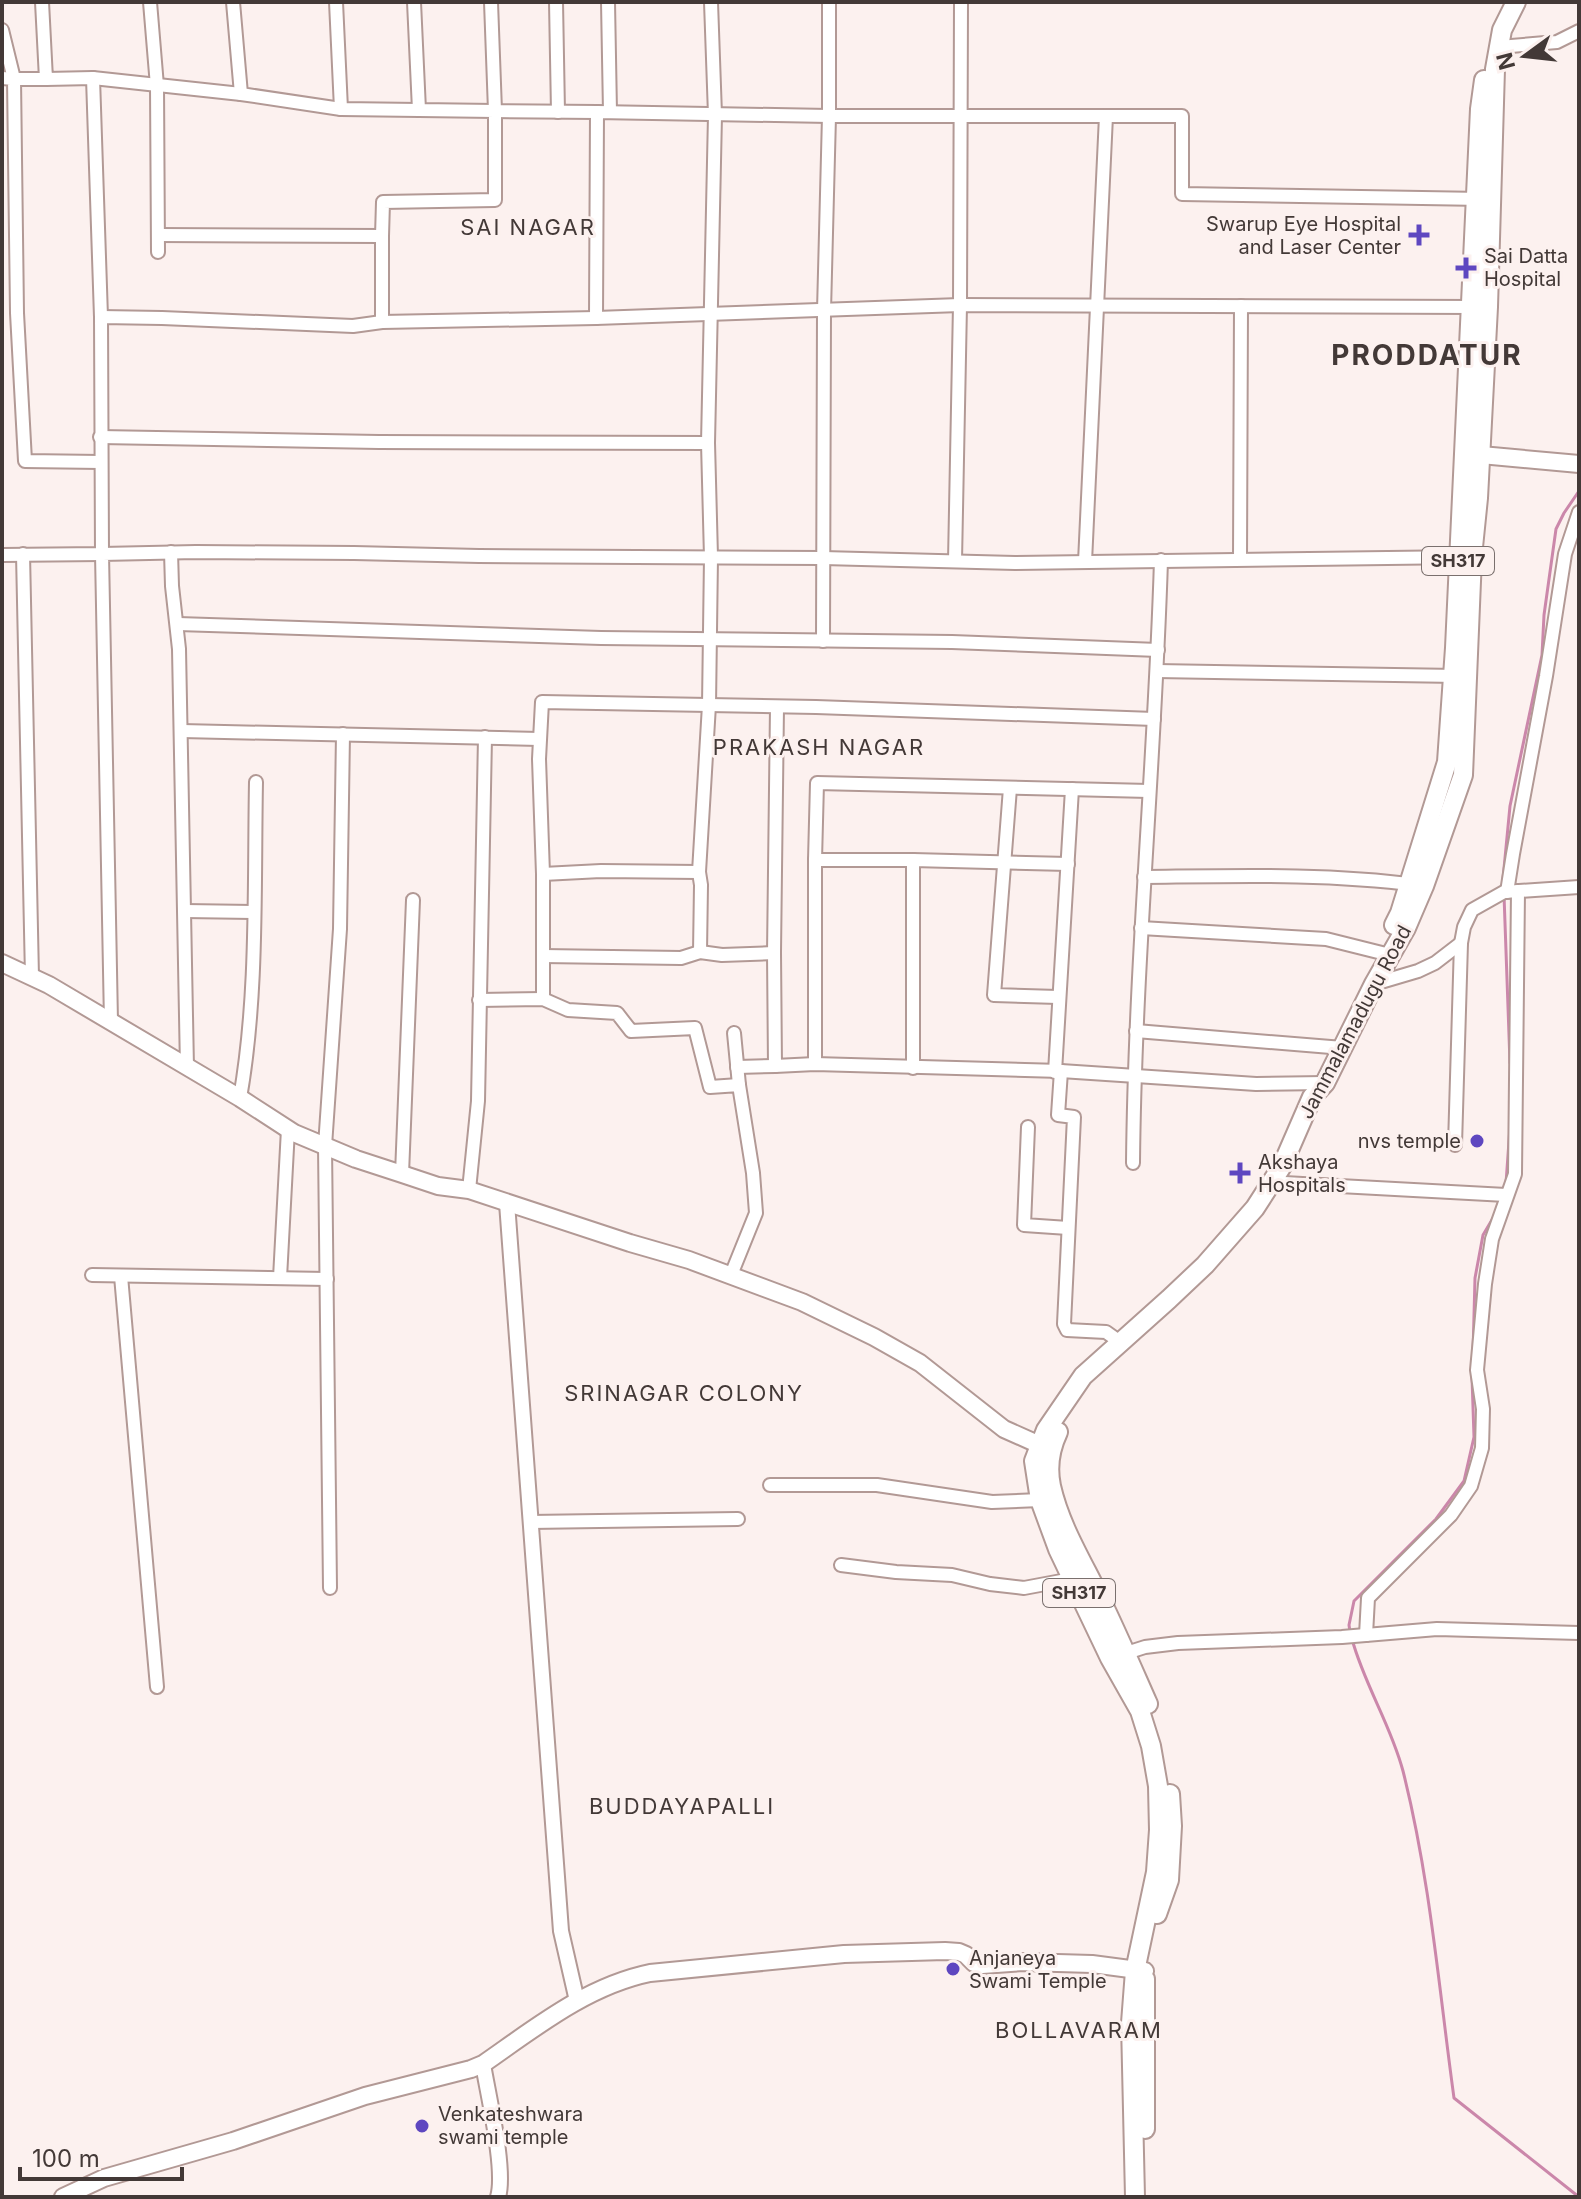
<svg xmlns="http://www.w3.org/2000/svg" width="1581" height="2199" font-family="Inter,sans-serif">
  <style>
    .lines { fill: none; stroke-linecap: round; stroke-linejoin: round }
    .stream { stroke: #cb87aa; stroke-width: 3 }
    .minor-casing { stroke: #b29995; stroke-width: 16 }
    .tertiary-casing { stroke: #b29995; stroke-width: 18 }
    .secondary-casing { stroke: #b29995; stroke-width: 20 }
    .primary-casing { stroke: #b29995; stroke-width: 22 }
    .minor { stroke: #fff; stroke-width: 12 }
    .tertiary { stroke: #fff; stroke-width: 14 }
    .secondary { stroke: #fff; stroke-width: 16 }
    .primary { stroke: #fff; stroke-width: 18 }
    .poi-dot { fill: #5e47c0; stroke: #fcf1ef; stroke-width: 3 }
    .labels { text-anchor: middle; stroke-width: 6; stroke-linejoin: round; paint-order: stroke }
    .shield { fill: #fcf1ef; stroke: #7a706e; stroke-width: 2 }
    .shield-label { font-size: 18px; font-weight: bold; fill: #433937 }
    .poi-label { font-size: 20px; fill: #433937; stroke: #fcf1ef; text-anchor: start }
    .street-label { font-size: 20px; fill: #433937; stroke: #fcf1ef }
    .neighbourhood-label { font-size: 22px; letter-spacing: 2px; fill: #433937; stroke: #fcf1ef }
    .district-label { font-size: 28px; font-weight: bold; letter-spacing: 2px; fill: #433937; stroke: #fcf1ef }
  </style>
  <rect width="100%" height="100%" fill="#fcf1ef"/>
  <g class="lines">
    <g class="stream">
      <polyline points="1503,879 1510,806 1542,655 1544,615 1556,529 1564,513 1579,491"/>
      <polyline points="1504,895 1510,1063"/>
      <polyline points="1506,1183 1510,1127"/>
      <polyline points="1473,1353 1475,1278 1483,1235 1496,1213"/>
      <polyline points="1350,1632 1349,1625 1354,1601 1436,1519 1464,1481 1474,1437 1472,1377"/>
      <path d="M1352,1639C1364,1684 1391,1725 1403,1771C1430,1878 1439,1989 1454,2098L1579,2197"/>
    </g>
    <defs>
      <g id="minor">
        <polyline points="42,2 46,79 93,78 241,94"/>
        <polyline points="150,2 157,86 158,252"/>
        <polyline points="233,2 241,94 341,109"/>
        <polyline points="336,2 341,109 419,110"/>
        <polyline points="491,2 495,111 597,112"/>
        <polyline points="556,2 558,112"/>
        <polyline points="608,2 610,112"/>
        <polyline points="2,30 14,79 46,79"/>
        <polyline points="1499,47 1557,42 1579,31"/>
        <polyline points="2,78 14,79 17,313 25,461 101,462"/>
        <polyline points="93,78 101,317"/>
        <polyline points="158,235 382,236 383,202 495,200 495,111 419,110 414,2"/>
        <polyline points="596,318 597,112 829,116 1182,116 1182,194 1483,199"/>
        <polyline points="382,322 382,236"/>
        <polyline points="100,437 379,442 708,443"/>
        <polyline points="171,552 172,586 179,649 187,1068"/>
        <polyline points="23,554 32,977"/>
        <polyline points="2,555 102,554 101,317 162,318 353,326 382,322 596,318 960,305 1476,307"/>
        <polyline points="1240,559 1241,306"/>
        <polyline points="955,561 960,305 961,2"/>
        <polyline points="1085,562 1106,116"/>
        <polyline points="178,624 601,638 952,642 1158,650"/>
        <polyline points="823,641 824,311 829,116 829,2"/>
        <polyline points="1157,671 1457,676"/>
        <polyline points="777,707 774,953 775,1066 815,1064 1061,1071 1256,1084 1325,1083"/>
        <polyline points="182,731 539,739"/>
        <polyline points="1010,788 994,995 1058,997"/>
        <polyline points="815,860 913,860"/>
        <polyline points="543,874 601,871 699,872"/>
        <path d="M1144,877C1235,876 1327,873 1417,885"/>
        <polyline points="1507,892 1513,854 1546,676 1565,554 1579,512"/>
        <polyline points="185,911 253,912"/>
        <polyline points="1141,928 1326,939 1390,955"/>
        <polyline points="700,952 701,885 699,872 709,705 711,557 708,443 715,115 711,2"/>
        <polyline points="543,956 681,958 700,952 722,955 774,953"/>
        <polyline points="1374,984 1418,971 1435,963 1461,943"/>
        <polyline points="543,999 543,874 539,759 542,702 816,707 1154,719"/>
        <polyline points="479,1000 543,999 568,1010 617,1013 631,1031 695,1028 710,1087 739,1085 753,1173 756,1213 731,1275"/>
        <polyline points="111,1022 102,554 196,552 354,553 479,556 823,558 1015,563 1466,557"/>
        <polyline points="1136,1031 1343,1048"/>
        <polyline points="734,1033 739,1085"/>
        <polyline points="815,1064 815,860 817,783 1149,791"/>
        <polyline points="737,1067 775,1066"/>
        <polyline points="913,1068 913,860 1068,864"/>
        <polyline points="1061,1071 1058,1115 1074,1117 1064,1324 1067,1330 1106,1332 1120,1342"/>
        <polyline points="1055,1072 1072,789"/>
        <path d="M240,1098C258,996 254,886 256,782"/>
        <polyline points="1028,1127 1024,1225 1068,1228"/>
        <polyline points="1455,1145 1461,943 1464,927 1472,910 1504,892 1579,887"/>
        <path d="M1133,1163C1135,962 1155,761 1161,560"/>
        <polyline points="402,1174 413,900"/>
        <polyline points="1284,1183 1506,1195"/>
        <polyline points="469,1190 478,1101 485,737"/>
        <polyline points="92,1275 327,1279"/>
        <polyline points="121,1276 157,1687"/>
        <polyline points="280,1278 288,1129"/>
        <polyline points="770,1485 877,1485 992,1502 1040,1500"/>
        <polyline points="530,1522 738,1519"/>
        <polyline points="841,1565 896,1572 952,1575 990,1584 1024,1588 1072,1579"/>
        <polyline points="330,1588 325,1146 340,929 343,734"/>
        <polyline points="1366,1635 1368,1598 1451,1515 1471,1486 1482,1448 1483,1409 1477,1370 1485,1284 1492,1239 1515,1174 1518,891"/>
        <polyline points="1120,1655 1145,1647 1178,1643 1342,1637 1437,1629 1579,1633"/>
      </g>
      <g id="tertiary">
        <polyline points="507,1203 561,1931 577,2001"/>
        <path d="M483,2064C488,2095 506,2170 498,2197"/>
      </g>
      <g id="secondary">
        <polyline points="1481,455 1579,464"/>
        <polyline points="2,963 49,985 240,1098 294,1133 356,1159 402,1174 438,1186 469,1190 630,1243 689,1260 802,1302 874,1337 920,1363 1004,1429 1051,1450"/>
        <path d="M63,2197L104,2178L233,2141L365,2096L471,2069L483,2064C535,2028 587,1986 650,1973L844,1954L945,1951L959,1952L966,1955L974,1963L982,1965L1023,1962L1092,1964L1145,1971"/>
      </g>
      <g id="primary">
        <polyline points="1394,925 1400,913 1447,762 1455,648 1480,109 1484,80"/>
        <path d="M1058,1432C1050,1449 1047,1467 1051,1486C1060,1526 1082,1561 1100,1598C1117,1633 1132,1668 1148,1704"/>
        <polyline points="1157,1914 1169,1880 1172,1826 1170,1794"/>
        <polyline points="1145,2129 1145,1979"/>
        <polyline points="1135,2197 1131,2023 1135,1971 1156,1872 1159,1830 1158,1786 1151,1746 1140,1711 1110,1658 1058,1549 1040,1500 1034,1461 1046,1430 1083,1376 1169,1299 1205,1265 1255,1208 1282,1166 1312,1097 1325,1083 1374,984 1406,928 1424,886 1463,775 1472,557 1478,498 1488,307 1495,69 1502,30 1516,2"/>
      </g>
    </defs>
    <use href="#minor" class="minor-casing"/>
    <use href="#tertiary" class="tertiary-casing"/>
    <use href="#secondary" class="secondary-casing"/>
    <use href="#primary" class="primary-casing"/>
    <use href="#minor" class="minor"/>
    <use href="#tertiary" class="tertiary"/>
    <use href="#secondary" class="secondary"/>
    <use href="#primary" class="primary"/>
  </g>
  <g class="poi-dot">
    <path d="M1415 223h8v8h8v8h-8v8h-8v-8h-8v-8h8z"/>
    <path d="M1462 256h8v8h8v8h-8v8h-8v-8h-8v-8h8z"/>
    <circle cx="1477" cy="1141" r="8"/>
    <path d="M1236 1161h8v8h8v8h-8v8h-8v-8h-8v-8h8z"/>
    <circle cx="953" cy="1969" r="8"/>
    <circle cx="422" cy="2126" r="8"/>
  </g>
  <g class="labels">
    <g class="shield">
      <rect x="1422" y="547" width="72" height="28" rx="6"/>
      <rect x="1043" y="1579" width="72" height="28" rx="6"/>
    </g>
    <g class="shield-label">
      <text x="1458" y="567">SH317</text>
      <text x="1079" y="1599">SH317</text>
    </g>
    <g class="poi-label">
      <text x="1401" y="231" text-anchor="end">Swarup Eye Hospital<tspan x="1401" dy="23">and Laser Center</tspan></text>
      <text x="1484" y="263">Sai Datta<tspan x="1484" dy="23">Hospital</tspan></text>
      <text x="1461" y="1148" text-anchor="end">nvs temple</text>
      <text x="1258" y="1169">Akshaya<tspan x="1258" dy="23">Hospitals</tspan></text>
      <text x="969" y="1965">Anjaneya<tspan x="969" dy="23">Swami Temple</tspan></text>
      <text x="438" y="2121">Venkateshwara<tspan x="438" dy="23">swami temple</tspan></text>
    </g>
    <g class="street-label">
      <text transform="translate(1355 1022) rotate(-62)" y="7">Jammalamadugu Road</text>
    </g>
    <g class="neighbourhood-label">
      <text x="528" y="235">SAI NAGAR</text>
      <text x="819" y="755">PRAKASH NAGAR</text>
      <text x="684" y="1401">SRINAGAR COLONY</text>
      <text x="682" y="1814">BUDDAYAPALLI</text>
      <text x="1079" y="2038">BOLLAVARAM</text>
    </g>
    <g class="district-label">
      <text x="1427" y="365">PRODDATUR</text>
    </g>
  </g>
  <rect width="1581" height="2199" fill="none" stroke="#433937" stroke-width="8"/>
  <g transform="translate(1525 56) rotate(255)" stroke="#fcf1ef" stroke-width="6" paint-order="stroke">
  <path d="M0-6L14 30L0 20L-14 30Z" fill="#433937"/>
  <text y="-12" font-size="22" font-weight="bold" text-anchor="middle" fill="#433937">N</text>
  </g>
  <path d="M20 2167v12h162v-12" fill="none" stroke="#433937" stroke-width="4"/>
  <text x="32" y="2167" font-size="24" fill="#433937" stroke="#fcf1ef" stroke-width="6" paint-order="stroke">100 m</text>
</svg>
